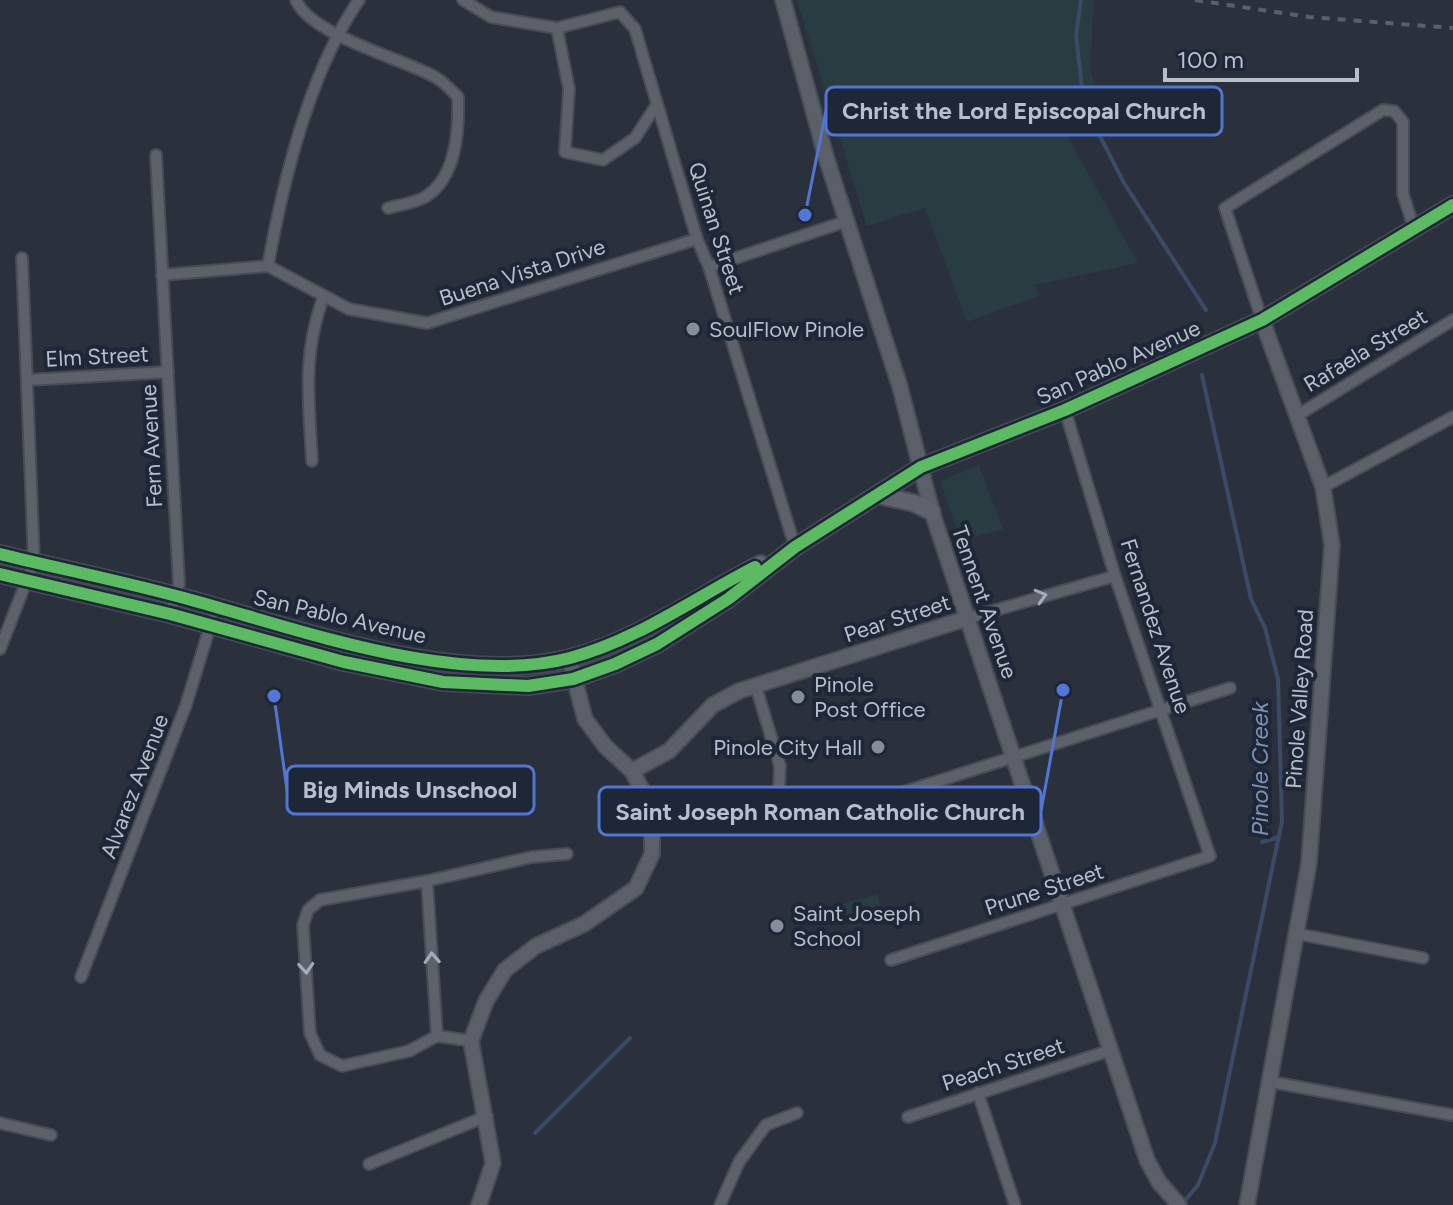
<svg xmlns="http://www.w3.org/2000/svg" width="1453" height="1205" font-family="Figtree,sans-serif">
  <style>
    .green { fill: #283c42 }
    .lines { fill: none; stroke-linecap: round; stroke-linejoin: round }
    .stream { stroke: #3a4a67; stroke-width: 4 }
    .street-casing { stroke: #484c54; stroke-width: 14 }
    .secondary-casing { stroke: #484c54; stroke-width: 18 }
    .primary-casing { stroke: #464c55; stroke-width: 20 }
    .street { stroke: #5d6169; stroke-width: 10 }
    .secondary { stroke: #5b5f68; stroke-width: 14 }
    .primary { stroke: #5f636b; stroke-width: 16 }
    .rail { stroke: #5a5f68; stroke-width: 4; stroke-dasharray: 8 8; stroke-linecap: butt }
    .cycleway-casing { stroke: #1e2737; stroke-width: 17 }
    .cycleway { stroke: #5cba63; stroke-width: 12 }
    .oneway { stroke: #a5abb8 }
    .poi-dot { fill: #868d9a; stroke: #1e2737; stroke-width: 3 }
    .labels { text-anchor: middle; stroke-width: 8; stroke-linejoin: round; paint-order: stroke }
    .street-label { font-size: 22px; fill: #b7becc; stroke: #1e2737 }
    .poi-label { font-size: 22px; fill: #b7becc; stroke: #1e2737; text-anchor: start }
    .water-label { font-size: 24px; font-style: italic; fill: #7d92b3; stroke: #1e2737 }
    .leader { fill: none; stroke: #5375d4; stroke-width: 3 }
    .callout-dot { fill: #5375d4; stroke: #1e2737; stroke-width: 3 }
    .callout { fill: #1e2737; stroke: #5375d4; stroke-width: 3 }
    .callout-label { font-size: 24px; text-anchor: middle; font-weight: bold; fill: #b7becc }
  </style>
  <rect width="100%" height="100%" fill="#2b313c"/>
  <g class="green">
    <polygon points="797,0 1094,0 1090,67 1101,109 1062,126 1138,263 1035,285 1039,296 967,322 925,208 867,226"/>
    <polygon points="979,465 1003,529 961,541 940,481"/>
    <polygon points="877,894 884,918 850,928 842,904"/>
  </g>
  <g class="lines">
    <g class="stream">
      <polyline points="1081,0 1076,35 1084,105 1124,183 1206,310"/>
      <polyline points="1262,842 1279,837"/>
      <polyline points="535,1133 630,1038"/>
      <polyline points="1183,1203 1198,1185 1215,1143 1282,821 1278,679 1265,628 1251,599 1202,375"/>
    </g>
    <defs>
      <g id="street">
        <path d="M296,0C310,35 401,58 435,77C444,82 451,90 458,97C459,129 457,178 425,197C415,203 399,205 388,208"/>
        <polyline points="463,0 491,17 557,28 569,89 565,152 603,160 635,138 657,104"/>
        <polyline points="557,28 620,12 635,29 697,239 709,267 795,547"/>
        <polyline points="156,155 179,584 170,614"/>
        <polyline points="268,266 349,309 427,323 697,239"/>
        <path d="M268,266C283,181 310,71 359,0"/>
        <polyline points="709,267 847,221"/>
        <polyline points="162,275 268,266"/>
        <polyline points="1262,320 1225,208 1383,110 1394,111 1403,122 1403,194 1414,228"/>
        <polyline points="28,380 168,372"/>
        <polyline points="1298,415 1453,320"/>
        <path d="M312,461C309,400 302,357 323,298"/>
        <polyline points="1323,487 1453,417"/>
        <polyline points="968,618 1115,576"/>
        <polyline points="0,649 34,562 22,258"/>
        <polyline points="756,687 780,766 779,788 794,827 1230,688"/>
        <polyline points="427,881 532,857 567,854"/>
        <polyline points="1298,934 1423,958"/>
        <polyline points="891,960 1210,856 1115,576 1065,410"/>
        <polyline points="81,977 186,705 212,620"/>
        <polyline points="437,1036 427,881 320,900 308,910 303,925 310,1033 320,1055 342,1066 409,1051 437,1036 471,1041"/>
        <polyline points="1271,1082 1453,1115"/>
        <polyline points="978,1093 1015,1205"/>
        <polyline points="908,1117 1111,1050"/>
        <polyline points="0,1123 51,1135"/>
        <polyline points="369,1164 487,1116"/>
        <polyline points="720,1205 739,1162 766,1125 797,1113"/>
      </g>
      <g id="secondary">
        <polyline points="783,0 826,157 900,387 932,512 1147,1160 1159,1182 1179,1205"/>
        <polyline points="632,771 669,751 713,705 739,691 968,618"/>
        <polyline points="479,1205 493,1163 471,1041 486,1001 505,970 536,946 584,924 636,888 652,854 652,809 632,771 605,746 585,719 569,658"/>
        <polyline points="1247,1205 1309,863 1332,545 1323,487 1262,320"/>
      </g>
      <g id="primary">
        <polyline points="878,495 914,503 932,512"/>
        <path d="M0,554C65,570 131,583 195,601C304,631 459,687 571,658C640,639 698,596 761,564"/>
        <polyline points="0,574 170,614 344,662 443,682 528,686 573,679 615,664 657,644 728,599 795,547 921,467 1065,410 1262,320 1453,205"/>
      </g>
    </defs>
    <use href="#street" class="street-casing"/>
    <use href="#secondary" class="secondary-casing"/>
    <use href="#primary" class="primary-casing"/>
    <use href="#street" class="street"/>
    <use href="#secondary" class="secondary"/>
    <use href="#primary" class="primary"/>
    <polyline class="rail" points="1195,0 1309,17 1453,28"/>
    <defs>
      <g id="cycleway">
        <path d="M0,554C65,570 131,583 195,601C304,631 458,687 570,658C638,640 694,598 755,567"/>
        <polyline points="0,574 170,614 344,662 443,682 528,686 573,679 615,664 657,644 728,599 795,547 921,467 1065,410 1262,320 1453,205"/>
      </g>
    </defs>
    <use href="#cycleway" class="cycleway-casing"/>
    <use href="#cycleway" class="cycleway"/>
  </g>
  <defs><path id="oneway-chevron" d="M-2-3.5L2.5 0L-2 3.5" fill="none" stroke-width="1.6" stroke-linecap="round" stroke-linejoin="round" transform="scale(2)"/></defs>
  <g class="oneway">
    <use href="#oneway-chevron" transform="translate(1041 596) rotate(-16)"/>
    <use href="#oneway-chevron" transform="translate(432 958) rotate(-93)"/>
    <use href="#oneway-chevron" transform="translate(306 968) rotate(86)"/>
  </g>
  <g class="poi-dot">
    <circle cx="693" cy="329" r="8"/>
    <circle cx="798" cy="697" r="8"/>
    <circle cx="878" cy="747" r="8"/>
    <circle cx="777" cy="926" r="8"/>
  </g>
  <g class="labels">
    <g class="street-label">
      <text transform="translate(717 228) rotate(72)" y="8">Quinan Street</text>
      <text transform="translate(522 272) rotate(-18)" y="8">Buena Vista Drive</text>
      <text transform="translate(1365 350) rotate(-31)" y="8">Rafaela Street</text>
      <text transform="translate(97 356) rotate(-3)" y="8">Elm Street</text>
      <text transform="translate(1118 362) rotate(-24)" y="8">San Pablo Avenue</text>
      <text transform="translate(151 446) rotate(-93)" y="8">Fern Avenue</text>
      <text transform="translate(985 602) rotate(71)" y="8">Tennent Avenue</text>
      <text transform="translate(340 616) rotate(13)" y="8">San Pablo Avenue</text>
      <text transform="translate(897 618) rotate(-18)" y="8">Pear Street</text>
      <text transform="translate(1156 626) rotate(72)" y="8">Fernandez Avenue</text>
      <text transform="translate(1299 699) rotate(-86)" y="8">Pinole Valley Road</text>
      <text transform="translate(134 786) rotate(-69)" y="8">Alvarez Avenue</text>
      <text transform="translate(1044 889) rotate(-18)" y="8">Prune Street</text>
      <text transform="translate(1003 1064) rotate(-18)" y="8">Peach Street</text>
    </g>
    <g class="poi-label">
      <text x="709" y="337">SoulFlow Pinole</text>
      <text x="814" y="692">Pinole<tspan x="814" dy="25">Post Office</tspan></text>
      <text x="862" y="755" text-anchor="end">Pinole City Hall</text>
      <text x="793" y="921">Saint Joseph<tspan x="793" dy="25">School</tspan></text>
    </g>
    <g class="water-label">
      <text transform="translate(1260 769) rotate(-90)" y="8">Pinole Creek</text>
    </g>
  </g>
  <path class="leader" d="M805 215L826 111M274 696L287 790M1063 690L1041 811"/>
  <g class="callout-dot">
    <circle cx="805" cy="215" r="8"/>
    <circle cx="274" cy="696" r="8"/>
    <circle cx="1063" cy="690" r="8"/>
  </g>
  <g class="callout">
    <rect x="826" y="87" width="396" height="48" rx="8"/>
    <rect x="287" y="766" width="247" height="48" rx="8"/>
    <rect x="599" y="787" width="442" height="48" rx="8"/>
  </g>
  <g class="callout-label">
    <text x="1024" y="119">Christ the Lord Episcopal Church</text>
    <text x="410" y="798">Big Minds Unschool</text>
    <text x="820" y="820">Saint Joseph Roman Catholic Church</text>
  </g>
  <path d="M1165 68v12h192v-12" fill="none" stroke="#b7becc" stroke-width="4"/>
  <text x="1177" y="68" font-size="24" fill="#b7becc" stroke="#1e2737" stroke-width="6" paint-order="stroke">100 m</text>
</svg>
